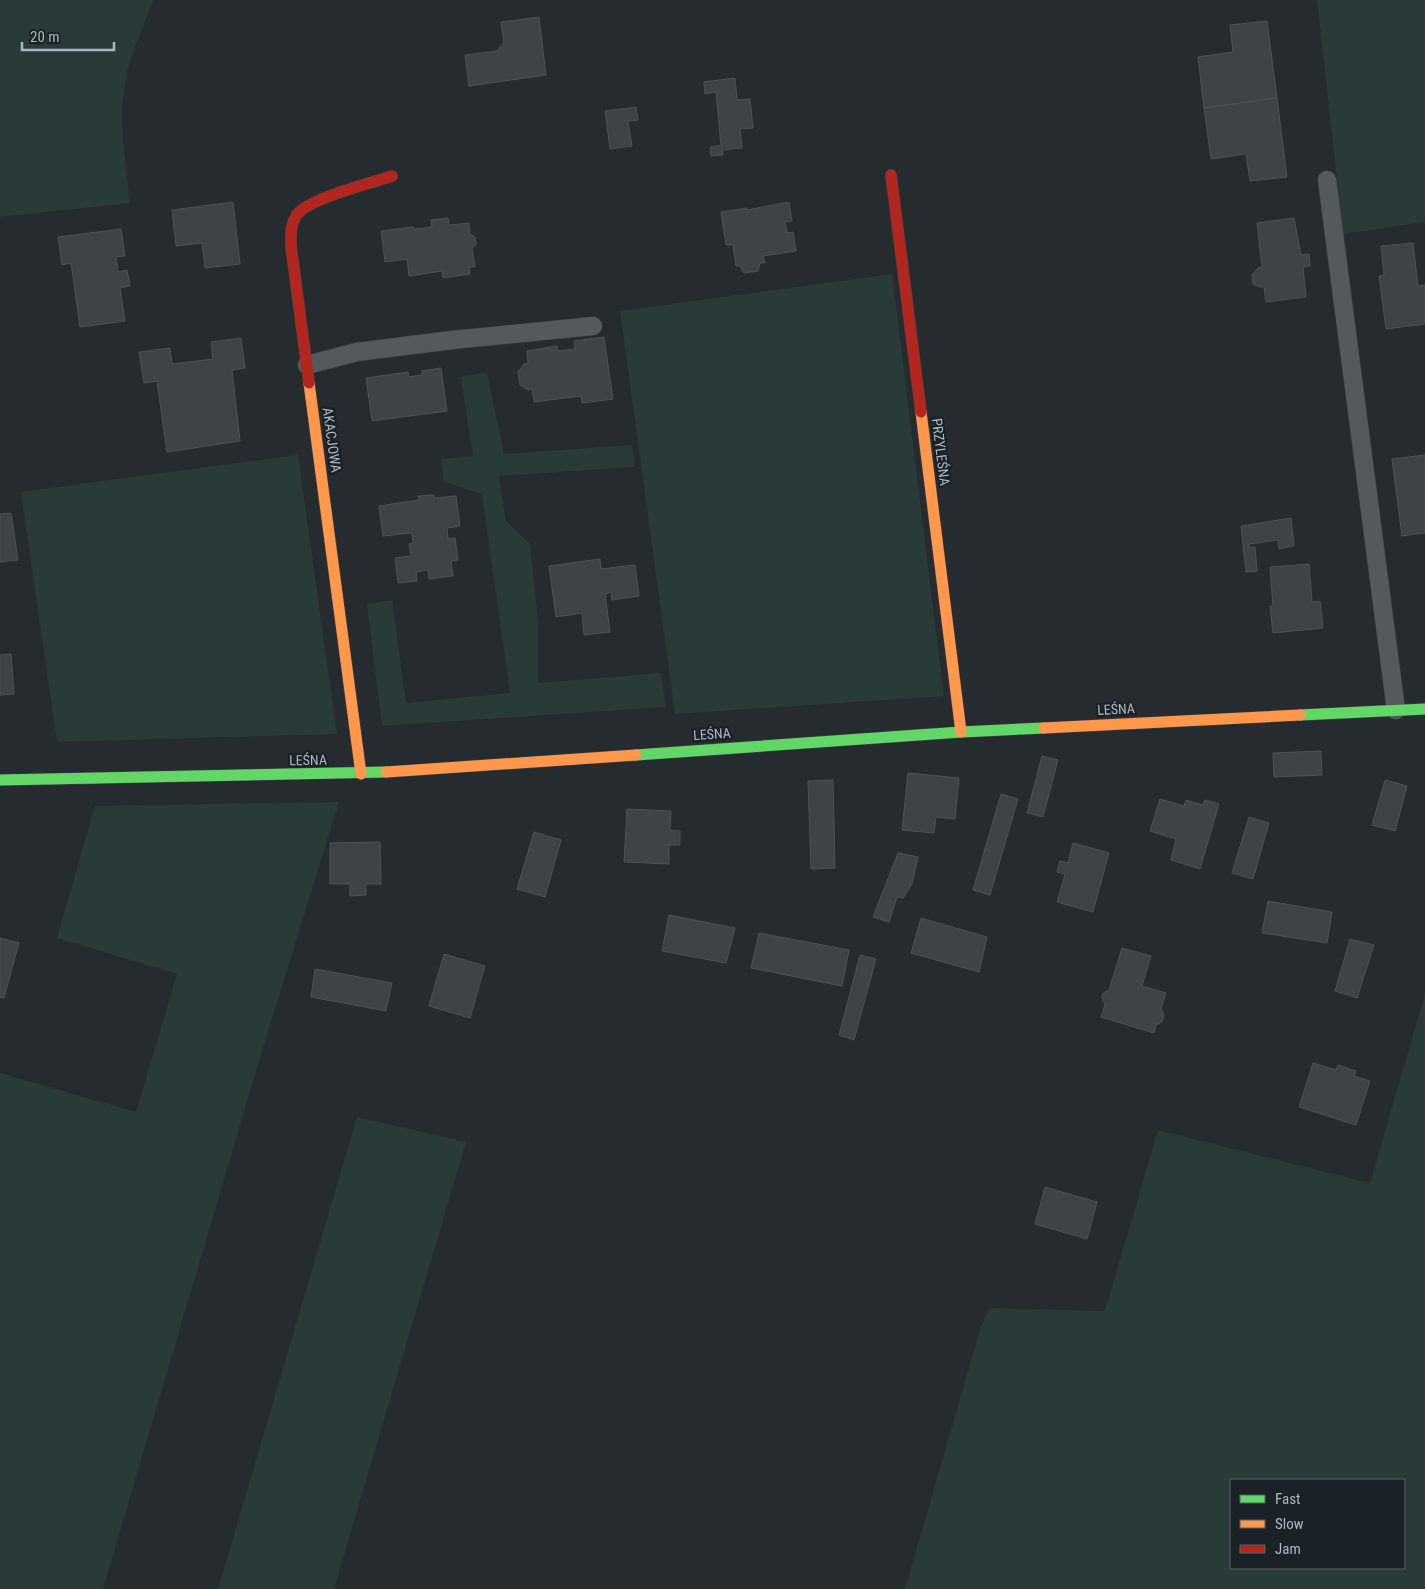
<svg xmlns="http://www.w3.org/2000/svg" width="1425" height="1589" font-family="'Roboto Condensed',sans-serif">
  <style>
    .green { fill: #293b38; fill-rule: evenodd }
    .building { fill: #3e4347; stroke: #4d5257 }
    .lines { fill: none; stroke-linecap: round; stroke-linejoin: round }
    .lane-casing { stroke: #42474a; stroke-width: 19 }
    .fast-casing { stroke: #42474a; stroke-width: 12 }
    .slow-casing { stroke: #42474a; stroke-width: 12 }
    .jam-casing { stroke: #42474a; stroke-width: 12 }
    .lane { stroke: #54595e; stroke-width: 18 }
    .fast { stroke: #63d668; stroke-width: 11 }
    .slow { stroke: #ff974d; stroke-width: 11 }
    .jam { stroke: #b3261e; stroke-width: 11 }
    .labels { text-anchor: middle; stroke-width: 4.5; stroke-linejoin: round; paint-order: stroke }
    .street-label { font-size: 14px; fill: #aeb8c1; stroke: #1a2228 }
  </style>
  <rect width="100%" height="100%" fill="#252b2f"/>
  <g class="green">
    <path d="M0,0H153C144,28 129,54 125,84C118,122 126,164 130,203L0,217Z"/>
    <polygon points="1317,0 1425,0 1425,222 1343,234"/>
    <polygon points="892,274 944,696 675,714 620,311"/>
    <polygon points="487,372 504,454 632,445 635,467 499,476 506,521 530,544 538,621 538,683 661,673 666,707 382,726 367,604 392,600 406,703 510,693 482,494 444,482 441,459 473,456 461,377"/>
    <polygon points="298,455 337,734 57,742 21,492"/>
    <polygon points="339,802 262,1051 103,1589 0,1589 0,1073 136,1112 177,974 57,938 95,806"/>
    <path d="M1425,994V1589H905L980,1330L989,1308L1105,1311L1158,1130L1370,1183ZM1231,1480H1404V1568H1231Z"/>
    <polygon points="357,1117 466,1142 334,1589 218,1589"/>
  </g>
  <g class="building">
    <polygon points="539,17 546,75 469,86 465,55 497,51 504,42 501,22"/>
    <polygon points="1267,21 1277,98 1204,108 1198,57 1233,52 1230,25"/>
    <polygon points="735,78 737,100 750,99 753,128 740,129 742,148 722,150 723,155 711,156 710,147 721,145 716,92 705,94 704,82"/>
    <polygon points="1277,98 1287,177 1250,181 1246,154 1211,159 1204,108"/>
    <polygon points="636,107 638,120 628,121 632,146 610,149 605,111"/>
    <polygon points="233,202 240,264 205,268 202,243 176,246 172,210"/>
    <polygon points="789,202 792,221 785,222 787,233 793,232 796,251 763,256 765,263 760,263 758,271 744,273 740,266 736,266 733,245 726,245 721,212 747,208 747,210"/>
    <polygon points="448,218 449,225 469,223 470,234 475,237 476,244 472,249 475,267 469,267 470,274 443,278 442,271 409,276 407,259 385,262 381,231 413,227 414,229 432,227 431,220"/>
    <polygon points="1294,218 1301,255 1309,254 1310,266 1303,267 1306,297 1266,302 1264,287 1260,287 1253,284 1252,275 1258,268 1262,267 1257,223"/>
    <polygon points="121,229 125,256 116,257 118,272 127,270 130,286 120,288 125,321 80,327 71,263 62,265 58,237"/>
    <polygon points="1413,243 1418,286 1425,285 1425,324 1386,329 1379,276 1384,275 1381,246"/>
    <polygon points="604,337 613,399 582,403 581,396 534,402 532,389 528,390 520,385 518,372 524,364 528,363 527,351 557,346 558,351 575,349 574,341"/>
    <polygon points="241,338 245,368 232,370 240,441 167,452 157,381 144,383 139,352 170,348 172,364 213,359 211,342"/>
    <polygon points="441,368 447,411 372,421 366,378 408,372 409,377 422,375 422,371"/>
    <polygon points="1425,455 1425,533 1402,536 1392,459"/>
    <polygon points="434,495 434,498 456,496 460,526 447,528 448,539 455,538 458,560 451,561 453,576 429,579 428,570 416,572 417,581 398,583 395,558 411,556 409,544 413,543 412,533 383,536 379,506 419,500 418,496"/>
    <polygon points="11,513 18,560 0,562 0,514"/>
    <polygon points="1291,518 1294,546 1279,549 1278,540 1249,544 1250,548 1255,547 1257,571 1246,572 1241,526"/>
    <polygon points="600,559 601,569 635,565 639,596 612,600 611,592 605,594 610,632 584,635 582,613 556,617 549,566"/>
    <polygon points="1309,564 1312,602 1320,601 1323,628 1273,633 1270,606 1273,606 1270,567"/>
    <polygon points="11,654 14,694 0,695 0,655"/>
    <polygon points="1321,751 1322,775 1274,777 1273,753"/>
    <polygon points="1042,756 1058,760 1043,817 1027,813"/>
    <polygon points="908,773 959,778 955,819 936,817 934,833 902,830"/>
    <polygon points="833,780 835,868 811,869 808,781"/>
    <polygon points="1385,780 1407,786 1395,831 1372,825"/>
    <polygon points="1001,794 1018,799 990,895 973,890"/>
    <polygon points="1160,799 1184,806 1186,800 1203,805 1205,800 1219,804 1200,869 1171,860 1176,839 1150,831"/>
    <polygon points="627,809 671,811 670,830 680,831 680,845 669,845 669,864 624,862"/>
    <polygon points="1249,817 1269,823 1253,879 1232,873"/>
    <polygon points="534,832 561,840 545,897 517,889"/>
    <polygon points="380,842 381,884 366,884 366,895 350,896 350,884 330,884 330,843"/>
    <polygon points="1073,843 1109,853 1093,912 1057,902 1065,874 1057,872 1060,861 1068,863"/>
    <polygon points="898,853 918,857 912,884 903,898 897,897 889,922 873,917"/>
    <polygon points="1268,901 1332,912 1327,943 1262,933"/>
    <polygon points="669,915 735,928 726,963 662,951"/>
    <polygon points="921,918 987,937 979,972 911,953"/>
    <polygon points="759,933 849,950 842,986 751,968"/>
    <polygon points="0,938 19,943 4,998 0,997"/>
    <polygon points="1350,939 1374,945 1357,998 1335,991"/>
    <polygon points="1122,948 1151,956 1142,986 1166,993 1161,1009 1164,1015 1162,1022 1156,1025 1154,1033 1101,1017 1105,1004 1102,998 1103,993 1109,990"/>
    <polygon points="444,954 485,966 470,1018 429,1006"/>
    <polygon points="860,955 876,959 854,1040 839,1035"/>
    <polygon points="315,969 392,983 386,1011 311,997"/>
    <polygon points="1313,1063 1336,1070 1338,1065 1356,1071 1354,1076 1370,1081 1356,1125 1299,1107"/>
    <polygon points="1045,1187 1097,1202 1087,1239 1035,1224"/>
  </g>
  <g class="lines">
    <defs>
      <g id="lane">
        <polyline points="1327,180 1396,710"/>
        <polyline points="307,365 357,352 452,340 593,326"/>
      </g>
      <g id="fast">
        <polyline points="1300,715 1425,709"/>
        <polyline points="636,755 961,732 1044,728"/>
        <polyline points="0,780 386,772"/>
      </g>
      <g id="slow">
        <polyline points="309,383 361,774"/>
        <polyline points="921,412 961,732"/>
        <polyline points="1044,728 1300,715"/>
        <polyline points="386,772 636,755"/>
      </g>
      <g id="jam">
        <polyline points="891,175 921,412"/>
        <path d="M309,383L291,246C291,235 290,226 296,216C306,199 371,183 392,176"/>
      </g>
    </defs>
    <use href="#lane" class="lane-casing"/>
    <use href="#fast" class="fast-casing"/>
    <use href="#slow" class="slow-casing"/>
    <use href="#jam" class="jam-casing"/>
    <use href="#lane" class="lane"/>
    <use href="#fast" class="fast"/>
    <use href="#slow" class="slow"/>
    <use href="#jam" class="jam"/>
  </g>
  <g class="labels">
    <g class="street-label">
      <text transform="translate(332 440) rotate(82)" y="5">AKACJOWA</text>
      <text transform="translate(941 452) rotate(83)" y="5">PRZYLEŚNA</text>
      <text transform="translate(1116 709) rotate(-3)" y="5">LEŚNA</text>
      <text transform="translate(712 734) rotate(-4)" y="5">LEŚNA</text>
      <text transform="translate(308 760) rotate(-1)" y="5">LEŚNA</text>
    </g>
  </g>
  <rect x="1230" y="1479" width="175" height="90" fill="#1a2228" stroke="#555e65"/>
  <rect x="1240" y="1495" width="25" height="8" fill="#63d668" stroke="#555e65"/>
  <text x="1275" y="1504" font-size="15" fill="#aeb8c1">Fast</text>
  <rect x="1240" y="1520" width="25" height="8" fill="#ff974d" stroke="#555e65"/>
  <text x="1275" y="1529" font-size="15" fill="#aeb8c1">Slow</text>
  <rect x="1240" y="1545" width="25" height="8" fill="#b3261e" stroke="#555e65"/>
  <text x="1275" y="1554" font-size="15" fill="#aeb8c1">Jam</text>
  <path d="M22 42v8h92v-8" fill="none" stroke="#aeb8c1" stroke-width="2.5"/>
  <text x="30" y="42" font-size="15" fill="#aeb8c1" stroke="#1a2228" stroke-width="4" paint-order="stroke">20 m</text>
</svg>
